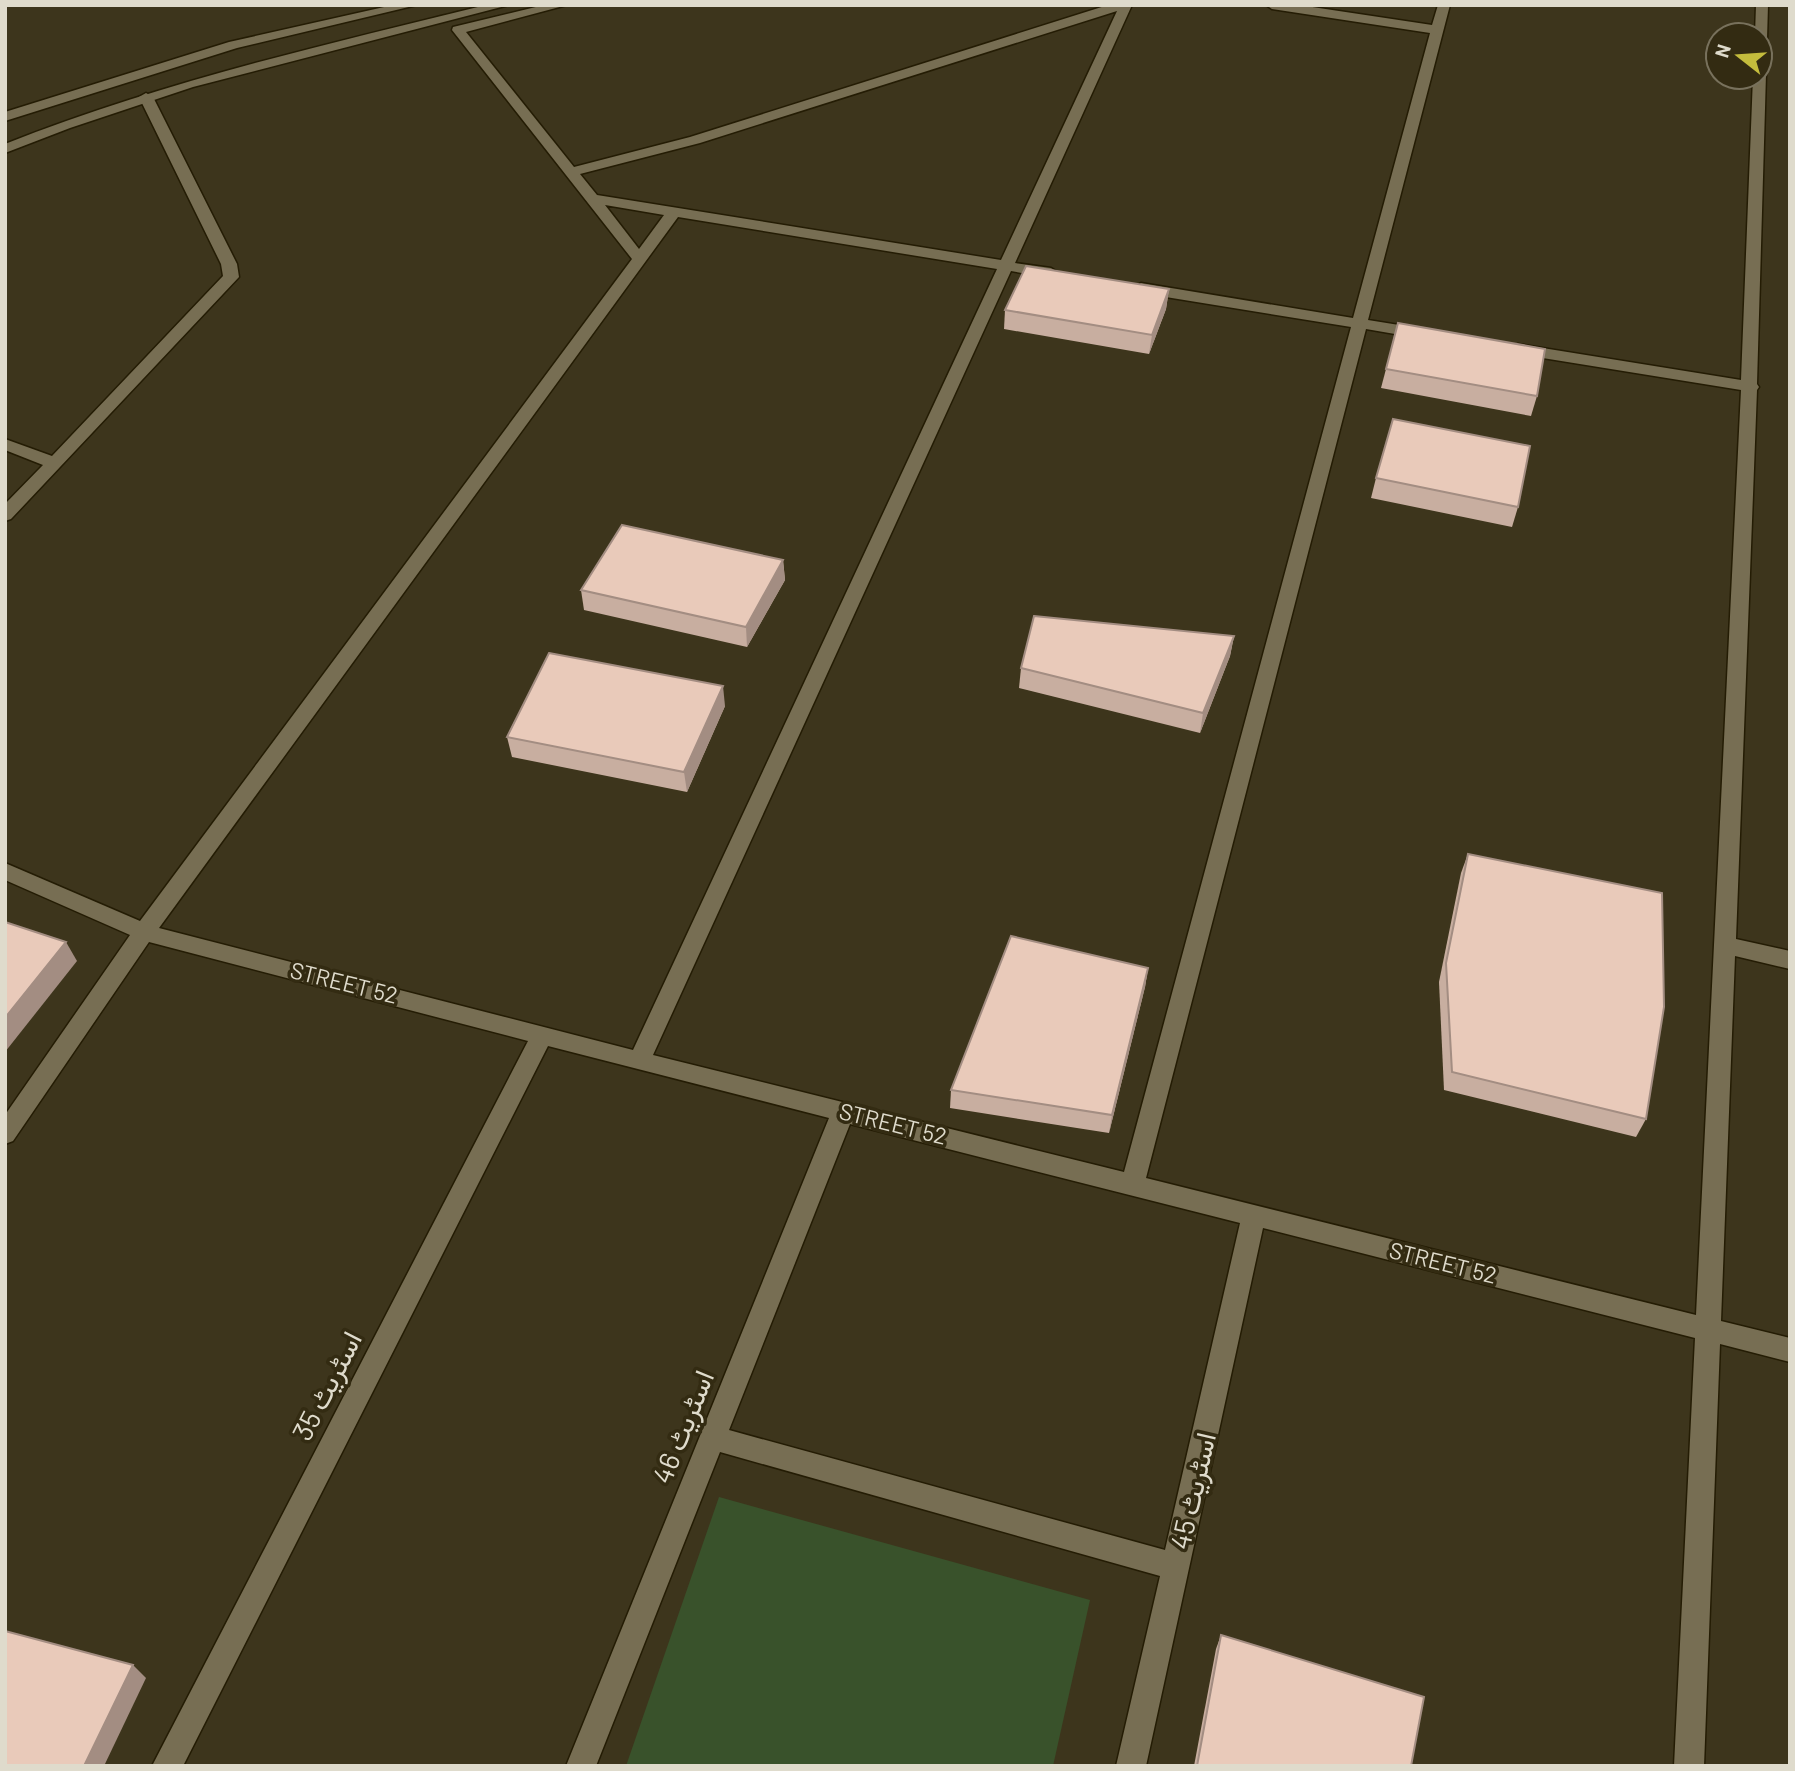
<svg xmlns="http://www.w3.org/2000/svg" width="1795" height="1771" font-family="Barlow,Vazirmatn,sans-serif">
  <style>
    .green { fill: #39522b }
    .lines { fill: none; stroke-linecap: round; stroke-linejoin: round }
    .minor-casing { stroke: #241c04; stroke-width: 3 }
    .tertiary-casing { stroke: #241c04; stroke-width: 3 }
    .minor { fill: #776e53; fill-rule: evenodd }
    .tertiary { fill: #776e53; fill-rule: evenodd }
    .wall { fill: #c8aea0 }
    .shaded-wall { fill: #a38d82 }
    .building { fill: #e9caba; stroke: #a38d82; stroke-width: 2 }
    .labels { text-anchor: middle; stroke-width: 7; stroke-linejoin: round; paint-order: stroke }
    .street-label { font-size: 23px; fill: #dfdbcc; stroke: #332b12 }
    .near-street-label { font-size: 28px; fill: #dfdbcc; stroke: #332b12 }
  </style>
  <rect width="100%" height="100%" fill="#3d351c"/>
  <polygon class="green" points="719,1497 1090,1600 1053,1766 626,1766"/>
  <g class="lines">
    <defs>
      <g id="minor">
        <path d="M544,5H567L466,32L574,167L690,137L1108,5H1132L1015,263L1051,268L1059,273L1051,278L1011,271L653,1055L1124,1172L1351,327L1141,293L1133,288L1141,283L1353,318L1430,33L1272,9L1266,5H1299L1432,25L1438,5H1450L1368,320L1424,329L1432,334L1424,339L1366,329L1146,1178L1696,1315L1741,390L1518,354L1510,349L1518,344L1741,380L1753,77H1760V35H1755L1756,5H1768L1757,384L1759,387L1757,390L1736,939L1790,951V969L1735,956L1721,1321L1790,1338V1362L1720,1344L1704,1766H1674L1695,1338L1263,1228L1146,1766H1116L1160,1576L720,1452L596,1766H566L829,1118L548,1046L183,1766H152L528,1041L149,942L13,1141L5,1144V1115L130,935L5,880V863L140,921L632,259L452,30L453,27ZM1117,11L1001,260L597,195L580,174L700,143ZM605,205L664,215L639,249ZM678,217L997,269L633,1050L159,928ZM850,1124L1240,1223L1165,1550L729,1430Z"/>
        <polygon points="146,93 153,97 237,264 239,277 11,519 5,521 5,504 43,465 5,450 5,439 52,456 223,276 221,264 139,97"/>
      </g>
      <g id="tertiary">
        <polygon points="393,5 417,5 237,48 5,121 5,112 229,42"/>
        <path d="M486,5H509L193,87L70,128L5,153V144C161,82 324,45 486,5Z"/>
      </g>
    </defs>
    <use href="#minor" class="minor-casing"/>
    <use href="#tertiary" class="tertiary-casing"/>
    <use href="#minor" class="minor"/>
    <use href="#tertiary" class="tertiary"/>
  </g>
  <g class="wall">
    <polygon points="1169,289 1166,309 1149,354 1004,329 1005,310"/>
    <polygon points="1386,369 1537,396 1531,416 1381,388"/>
    <polygon points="1376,478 1518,507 1512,527 1371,498"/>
    <polygon points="783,560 785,580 747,647 584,610 581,590"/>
    <polygon points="1234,636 1230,656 1200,733 1019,688 1021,668"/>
    <polygon points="725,706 687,792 512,757 507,737"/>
    <polygon points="1468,854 1646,1119 1636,1137 1444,1090 1439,982 1461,873"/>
    <polygon points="1148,968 1145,987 1109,1133 950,1108 951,1090"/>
    <polygon points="1221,1635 1411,1766 1194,1766 1216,1649"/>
  </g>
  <g class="shaded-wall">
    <polygon points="1169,289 1166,309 1149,354 1152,335"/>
    <polygon points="783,560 785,580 747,647 746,627"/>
    <polygon points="1234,636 1230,656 1200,733 1203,713"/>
    <polygon points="723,686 725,706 687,792 684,772"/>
    <polygon points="66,942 77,961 5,1052 5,1018"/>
    <polygon points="1148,968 1145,987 1109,1133 1112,1115"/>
    <polygon points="133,1665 146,1678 104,1766 84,1766"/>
  </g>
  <g class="building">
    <polygon points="1026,266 1169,289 1152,335 1005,310"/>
    <polygon points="1398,323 1545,349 1537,396 1386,369"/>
    <polygon points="1393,419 1530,446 1518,507 1376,478"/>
    <polygon points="622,525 783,560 746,627 581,590"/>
    <polygon points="1034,616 1234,636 1203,713 1021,668"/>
    <polygon points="549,653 723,686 684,772 507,737"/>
    <polygon points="1468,854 1662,893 1664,1007 1646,1119 1452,1072 1446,963"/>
    <polygon points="5,922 66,942 5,1018"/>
    <polygon points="1011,936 1148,968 1112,1115 951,1090"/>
    <polygon points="5,1631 133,1665 84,1766 5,1766"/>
    <polygon points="1221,1635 1424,1697 1411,1766 1197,1766"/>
  </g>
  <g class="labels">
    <g class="street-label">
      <text transform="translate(344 983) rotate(14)" y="8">STREET 52</text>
      <text transform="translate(893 1124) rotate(14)" y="8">STREET 52</text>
      <text transform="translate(1443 1263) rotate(14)" y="8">STREET 52</text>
    </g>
    <g class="near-street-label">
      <text transform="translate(327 1386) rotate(-63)" y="10">اسٹریٹ 35</text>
      <text transform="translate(683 1427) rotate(-68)" y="10">اسٹریٹ 46</text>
      <text transform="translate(1193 1491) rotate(-77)" y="10">اسٹریٹ 45</text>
    </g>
  </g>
  <rect width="1795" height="1771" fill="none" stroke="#dfdbcc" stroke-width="14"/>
  <g transform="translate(1739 56) rotate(287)"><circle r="33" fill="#332b12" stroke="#78715c" stroke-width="2"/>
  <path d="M0-5L12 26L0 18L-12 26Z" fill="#c4bc3d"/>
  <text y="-10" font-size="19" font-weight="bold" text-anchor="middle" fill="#dfdbcc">N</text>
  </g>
</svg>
